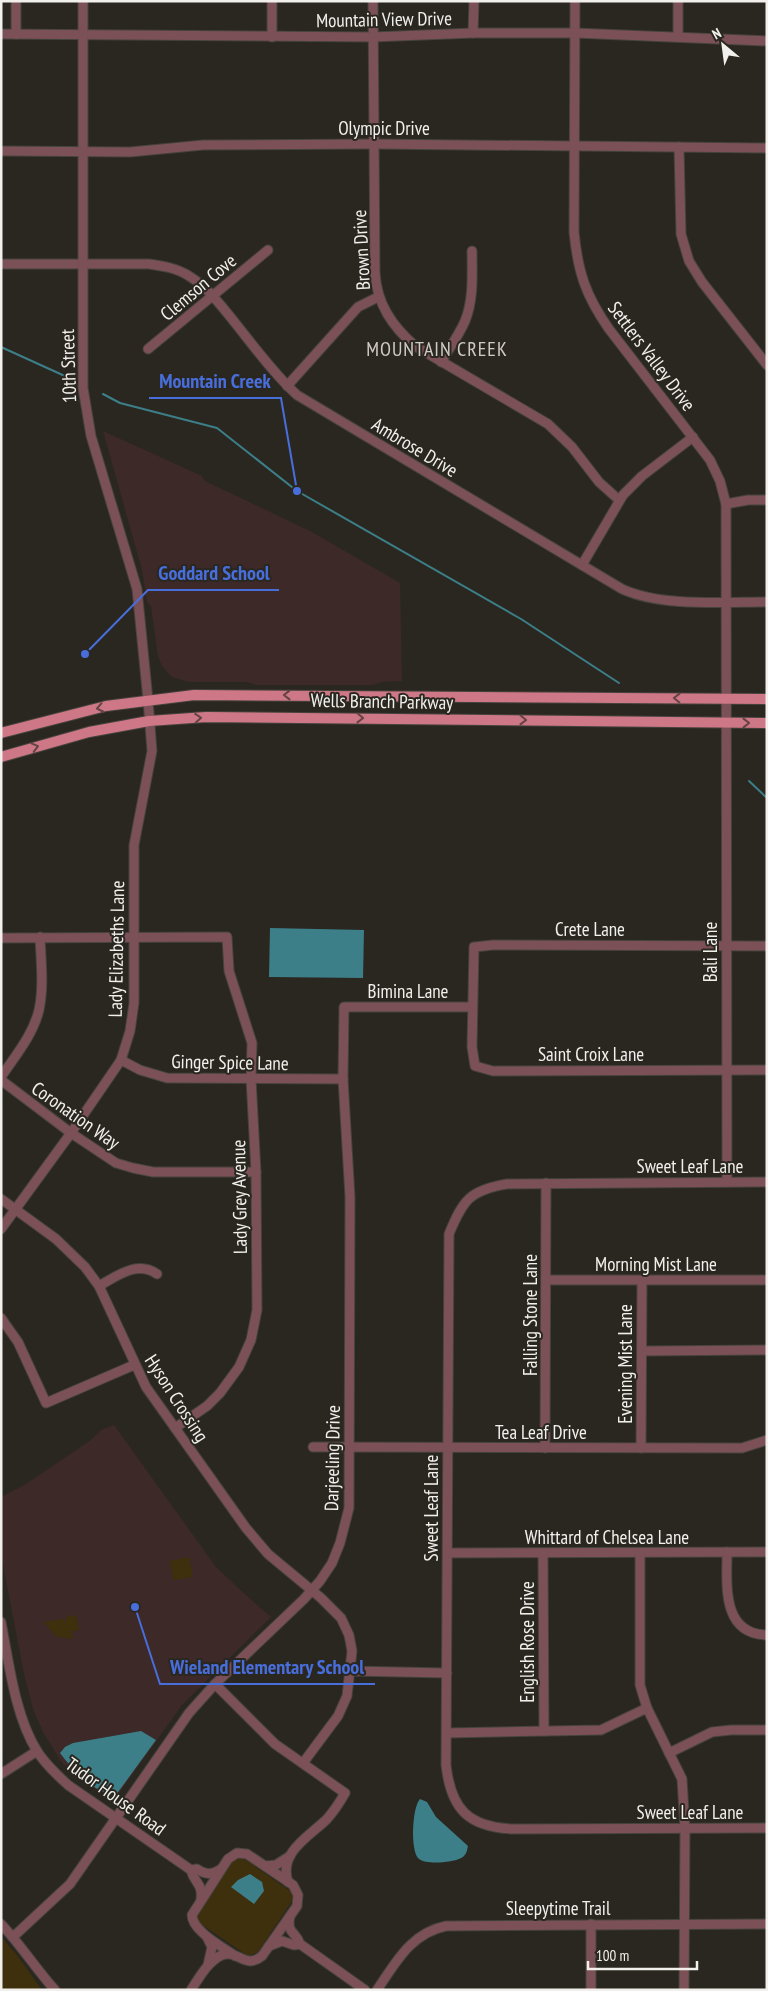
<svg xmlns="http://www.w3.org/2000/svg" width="768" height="1991" font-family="'PT Sans Narrow',sans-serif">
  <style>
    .education { fill: #3c2928 }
    .green { fill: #3e2f0d }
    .water { fill: #3c7f88 }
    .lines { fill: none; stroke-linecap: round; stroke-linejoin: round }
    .stream { stroke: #3c7f88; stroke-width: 2 }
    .minor-casing { stroke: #46433d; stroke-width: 11 }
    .major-casing { stroke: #46433d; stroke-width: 12 }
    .minor { stroke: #7b5157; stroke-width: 9 }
    .major { stroke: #ce7786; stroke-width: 10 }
    .oneway { stroke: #634344 }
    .labels { text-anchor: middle; stroke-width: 4; stroke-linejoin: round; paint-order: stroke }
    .street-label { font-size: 19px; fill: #f2f0ec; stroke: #2a2721 }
    .neighbourhood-label { font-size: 20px; letter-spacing: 1px; fill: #cfcbc4; stroke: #2a2721 }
    .leader { fill: none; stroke: #486edc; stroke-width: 2 }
    .callout-dot { fill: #486edc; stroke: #2a2721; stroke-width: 2 }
    .callout-label { font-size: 20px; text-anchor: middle; font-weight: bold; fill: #486edc; stroke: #2a2721; stroke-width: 4; stroke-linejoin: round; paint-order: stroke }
  </style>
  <rect width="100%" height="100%" fill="#2a2721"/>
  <g class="education">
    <polygon points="103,431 202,476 205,481 312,532 400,583 402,681 381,682 374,685 257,685 246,682 189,682 172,677 162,666 158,656 151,606 147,602 142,570"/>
    <polygon points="114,1425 216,1567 248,1597 271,1617 182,1705 114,1800 84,1783 62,1763 43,1732 33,1709 24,1674 1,1555 1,1497 26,1484 91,1440 101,1430"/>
  </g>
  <g class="green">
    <polygon points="189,1557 193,1577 173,1580 170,1561"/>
    <polygon points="76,1615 79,1630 72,1631 73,1639 57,1637 43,1622 64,1619 64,1621 66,1621 66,1617"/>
    <polygon points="239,1858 243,1858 293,1893 294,1898 257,1953 248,1956 198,1922 196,1916 233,1861"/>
    <polygon points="1,1937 17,1955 42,1990 1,1990"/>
  </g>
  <g class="water">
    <polygon points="270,928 364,930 363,978 269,977"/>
    <path d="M141,1731L156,1740L116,1795C97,1796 70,1767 60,1753L65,1747L73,1743Z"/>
    <path d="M420,1799L427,1802L436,1817L468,1846C467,1850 467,1853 464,1856C457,1863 426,1865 419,1859C410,1852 412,1807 420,1799Z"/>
    <polygon points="250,1874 262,1882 264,1891 254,1904 231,1887 238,1880"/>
  </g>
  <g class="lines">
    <g class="stream">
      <polyline points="1,347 67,377"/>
      <polyline points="103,394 120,403 217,428 297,491 521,619 619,683"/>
      <polyline points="749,781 767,798"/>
    </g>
    <defs>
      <g id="minor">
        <polyline points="16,1 16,34"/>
        <polyline points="272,1 272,37"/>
        <path d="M373,1L375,273C377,304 392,326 415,346L548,424L572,447L599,482L619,500"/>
        <path d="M575,1L574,232C578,273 586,296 609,329L710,460L720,481L726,504L727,1182"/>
        <polyline points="473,33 474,1"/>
        <polyline points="1,34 373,37 473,33 575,33 767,41"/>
        <polyline points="678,36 678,1"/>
        <polyline points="679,147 681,234 689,261 702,282 767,365"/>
        <polyline points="1,151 130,152 203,145 374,144 767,148"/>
        <path d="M1,264H149C163,266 177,268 189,276C207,287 219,303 232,319C253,345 273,373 297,395L622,589C661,607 723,602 767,602"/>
        <polyline points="148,349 268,250"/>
        <path d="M441,362C449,349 459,335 465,321C474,299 472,274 472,251"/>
        <polyline points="287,386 358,307 378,297"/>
        <polyline points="726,504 748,500 767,500"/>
        <polyline points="582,565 623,495 642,476 693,437"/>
        <polyline points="1,938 227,937 229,971 252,1043 251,1079 256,1172 257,1310 251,1340 239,1367 220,1393 207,1406 175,1428"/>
        <polyline points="767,946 493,945 474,947 472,1047 475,1066 493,1071 767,1070"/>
        <polyline points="121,1060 140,1070 167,1078 343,1079"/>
        <path d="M1,1077C15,1056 33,1035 39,1010C44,987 41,961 40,937"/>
        <polyline points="1,1080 71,1133 116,1163 133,1168 153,1172 256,1172"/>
        <path d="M767,1182L507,1184C470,1190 463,1200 449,1234L446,1765C451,1809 468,1827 513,1829L767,1828"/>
        <polyline points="1,1199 56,1239 85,1267 99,1286 146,1387 246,1528 268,1554 321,1598 341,1618 349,1635 352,1651 347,1696 338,1716 303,1763"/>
        <polyline points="1,1229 71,1133 121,1060 130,1031 134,1003 134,845 152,751 148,700 137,589 91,436 83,388 83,1"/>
        <polyline points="546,1280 767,1280"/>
        <path d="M99,1286C117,1276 137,1260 157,1274"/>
        <polyline points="1,1318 18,1342 46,1403 134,1365"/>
        <polyline points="642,1351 767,1350"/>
        <polyline points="313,1447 742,1448 767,1440"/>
        <polyline points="545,1448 546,1183"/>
        <polyline points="641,1448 642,1280"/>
        <path d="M727,1552C727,1584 721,1634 767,1635"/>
        <polyline points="448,1553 767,1552"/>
        <polyline points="640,1553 640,1685 647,1708 682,1779 685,1829 684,1990"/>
        <polyline points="543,1554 544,1731"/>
        <path d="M1,1622C9,1663 15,1716 37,1751C45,1764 57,1775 68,1785L191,1870C194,1883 203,1883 201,1899"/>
        <polyline points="351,1671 447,1673"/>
        <path d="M215,1684L275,1744L345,1793C340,1802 334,1811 327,1819C310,1836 278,1852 288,1882"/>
        <polyline points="447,1733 601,1730 647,1708"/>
        <polyline points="669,1753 712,1732 731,1730 767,1730"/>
        <polyline points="1,1774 37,1751"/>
        <polyline points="265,1866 276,1865 290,1856"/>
        <path d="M191,1870L197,1869C206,1875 212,1875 221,1869"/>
        <path d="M290,1916C286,1934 296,1931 300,1944L365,1990"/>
        <path d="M1,1924C21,1945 36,1969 55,1990"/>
        <polyline points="591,1924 591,1990"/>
        <polyline points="13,1937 70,1884 189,1713 215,1684 304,1599 320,1581 332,1563 340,1543 349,1508 350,1197 343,1079 344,1007 472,1007"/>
        <polyline points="207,1937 212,1947 208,1965"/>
        <polyline points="269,1946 282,1941 294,1945 300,1944"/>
        <path d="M191,1990C199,1978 208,1961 222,1955C238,1949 245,1970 262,1956L297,1906L298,1895L293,1885L247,1854L237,1853L228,1859L192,1915C192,1931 223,1947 235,1956"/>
        <path d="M377,1990C396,1962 411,1933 446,1926L767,1924"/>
      </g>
      <g id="major">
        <polyline points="1,733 106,706 194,695 767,699"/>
        <polyline points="1,757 89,732 149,721 206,717 767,723"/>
      </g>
    </defs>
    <use href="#minor" class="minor-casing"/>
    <use href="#major" class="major-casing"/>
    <use href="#minor" class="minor"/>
    <use href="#major" class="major"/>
  </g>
  <defs><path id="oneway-chevron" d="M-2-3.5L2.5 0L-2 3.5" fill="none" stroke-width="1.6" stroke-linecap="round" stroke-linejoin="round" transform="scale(1.25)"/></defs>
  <g class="oneway">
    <use href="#oneway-chevron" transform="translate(287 695) rotate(-180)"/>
    <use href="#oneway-chevron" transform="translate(677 698) rotate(-179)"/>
    <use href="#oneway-chevron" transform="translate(100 708) rotate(168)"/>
    <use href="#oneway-chevron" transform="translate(198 718) rotate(-4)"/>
    <use href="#oneway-chevron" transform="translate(360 718) rotate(1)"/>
    <use href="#oneway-chevron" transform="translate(523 720) rotate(1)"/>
    <use href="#oneway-chevron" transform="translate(746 723)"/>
    <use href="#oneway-chevron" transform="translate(35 747) rotate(-15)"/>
  </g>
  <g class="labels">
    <g class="street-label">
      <text transform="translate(384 19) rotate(-1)" y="7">Mountain View Drive</text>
      <text x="384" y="135">Olympic Drive</text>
      <text transform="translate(361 250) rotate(-93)" y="7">Brown Drive</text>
      <text transform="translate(198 287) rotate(-40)" y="7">Clemson Cove</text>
      <text transform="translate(652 356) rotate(53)" y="7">Settlers Valley Drive</text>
      <text transform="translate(68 366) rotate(-92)" y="7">10th Street</text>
      <text transform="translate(415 447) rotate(31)" y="7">Ambrose Drive</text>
      <text transform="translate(382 701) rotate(1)" y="7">Wells Branch Parkway</text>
      <text x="590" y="936">Crete Lane</text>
      <text transform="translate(116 949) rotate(-89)" y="7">Lady Elizabeths Lane</text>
      <text transform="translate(710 952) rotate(-90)" y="7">Bali Lane</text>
      <text x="408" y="998">Bimina Lane</text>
      <text x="591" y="1061">Saint Croix Lane</text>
      <text transform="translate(230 1062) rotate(1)" y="7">Ginger Spice Lane</text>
      <text transform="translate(76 1115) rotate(35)" y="7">Coronation Way</text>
      <text x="690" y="1173">Sweet Leaf Lane</text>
      <text transform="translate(239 1197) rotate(-91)" y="7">Lady Grey Avenue</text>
      <text x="656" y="1271">Morning Mist Lane</text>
      <text transform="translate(530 1315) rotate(-90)" y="7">Falling Stone Lane</text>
      <text transform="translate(625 1364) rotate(-90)" y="7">Evening Mist Lane</text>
      <text transform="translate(177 1398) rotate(57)" y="7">Hyson Crossing</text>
      <text x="541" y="1439">Tea Leaf Drive</text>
      <text transform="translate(332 1458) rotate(-89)" y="7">Darjeeling Drive</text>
      <text transform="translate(431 1508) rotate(-90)" y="7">Sweet Leaf Lane</text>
      <text x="607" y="1544">Whittard of Chelsea Lane</text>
      <text transform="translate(527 1642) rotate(-90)" y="7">English Rose Drive</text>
      <text transform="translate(116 1796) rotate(36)" y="7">Tudor House Road</text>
      <text x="690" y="1819">Sweet Leaf Lane</text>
      <text x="558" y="1915">Sleepytime Trail</text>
    </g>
    <g class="neighbourhood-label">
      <text x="437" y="356">MOUNTAIN CREEK</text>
    </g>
  </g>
  <path class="leader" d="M297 491L281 398H149M85 654L148 590H279M135 1607L160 1684H375"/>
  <g class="callout-dot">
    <circle cx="297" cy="491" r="5"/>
    <circle cx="85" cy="654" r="5"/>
    <circle cx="135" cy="1607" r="5"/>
  </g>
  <g class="callout-label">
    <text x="215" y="388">Mountain Creek</text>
    <text x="214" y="580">Goddard School</text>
    <text x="267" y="1674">Wieland Elementary School</text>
  </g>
  <rect width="768" height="1991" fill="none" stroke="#f2f0ec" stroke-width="5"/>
  <g transform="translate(723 45) rotate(331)" stroke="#2a2721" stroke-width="4" paint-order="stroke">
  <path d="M0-4L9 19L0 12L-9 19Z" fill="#f2f0ec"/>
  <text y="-8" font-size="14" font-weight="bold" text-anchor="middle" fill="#f2f0ec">N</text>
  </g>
  <path d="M588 1961v8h109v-8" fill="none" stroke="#f2f0ec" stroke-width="2.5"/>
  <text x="596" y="1961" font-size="15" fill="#f2f0ec" stroke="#2a2721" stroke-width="4" paint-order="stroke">100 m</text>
</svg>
